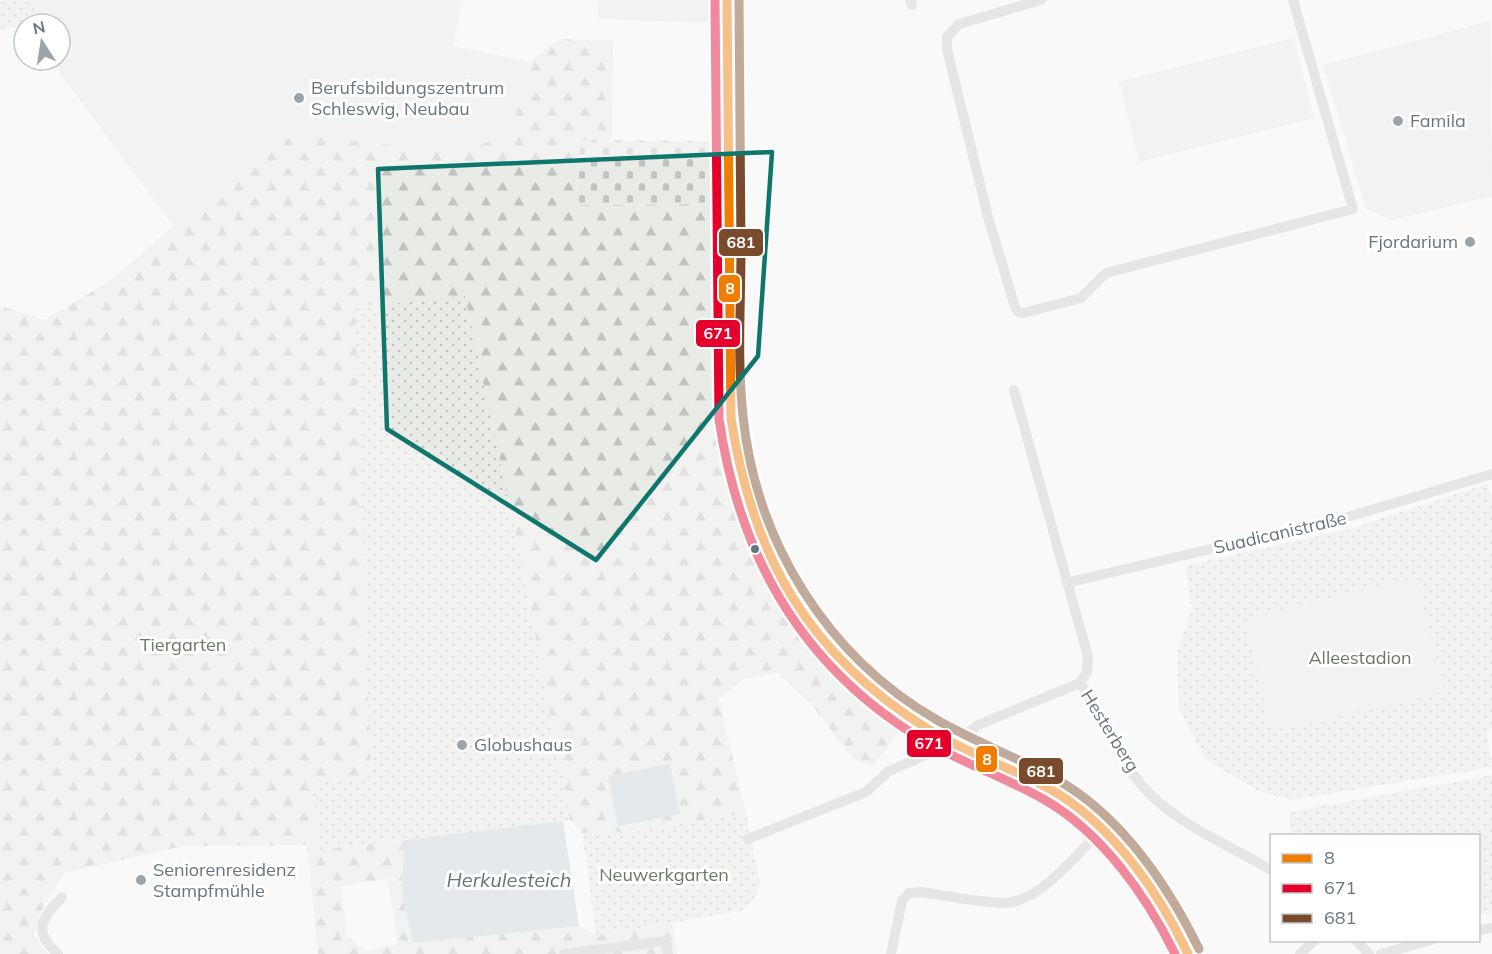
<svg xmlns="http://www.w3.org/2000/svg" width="1492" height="954" font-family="Mulish,sans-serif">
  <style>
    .built { fill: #e8e9e9 }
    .grass { fill: url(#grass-dots) }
    .forest { fill: url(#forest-firs); fill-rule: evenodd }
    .cemetery { fill: url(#cemetery-stones) }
    .garden { fill: #e8ebe6 }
    .water { fill: #ced6d9 }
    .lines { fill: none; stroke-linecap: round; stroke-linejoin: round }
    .minor { stroke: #cecfd0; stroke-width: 10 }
    .bus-1-casing { stroke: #fff; stroke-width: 14 }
    .bus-2-casing { stroke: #fff; stroke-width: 14 }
    .bus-3-casing { stroke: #fff; stroke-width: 14 }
    .bus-1 { stroke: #f07c00; stroke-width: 9 }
    .bus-2 { stroke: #e4002b; stroke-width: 9 }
    .bus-3 { stroke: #7a4b2a; stroke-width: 9 }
    .marked { fill: none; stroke: #0f766e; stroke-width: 4.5; stroke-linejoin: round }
    .poi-dot { fill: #99a4ac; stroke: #fff; stroke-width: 2 }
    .bus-dot { fill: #657683; stroke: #fff; stroke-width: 2 }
    .labels { text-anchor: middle; stroke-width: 6; stroke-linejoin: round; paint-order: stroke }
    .poi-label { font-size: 18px; fill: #657683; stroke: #fff; text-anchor: start }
    .street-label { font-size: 18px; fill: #657683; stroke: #fff }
    .park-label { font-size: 18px; fill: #687a64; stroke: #fff }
    .water-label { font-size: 20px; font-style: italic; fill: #60757c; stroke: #fff }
    .line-badge { stroke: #fff; stroke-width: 2 }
    .badge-label { font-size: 16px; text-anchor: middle; font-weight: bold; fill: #fff }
  </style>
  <defs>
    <pattern id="grass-dots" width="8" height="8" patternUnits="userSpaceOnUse" patternTransform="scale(1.5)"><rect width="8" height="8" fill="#e8ebe6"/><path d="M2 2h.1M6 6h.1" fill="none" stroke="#c0c3c0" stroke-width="1.8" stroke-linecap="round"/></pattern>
    <pattern id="forest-firs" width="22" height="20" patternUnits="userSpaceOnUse" patternTransform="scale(1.5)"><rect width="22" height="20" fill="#e8ebe6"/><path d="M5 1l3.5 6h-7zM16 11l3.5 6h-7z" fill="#c0c3c0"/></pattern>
    <pattern id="cemetery-stones" width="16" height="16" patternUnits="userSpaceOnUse" patternTransform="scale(1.5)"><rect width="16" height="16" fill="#e8ebe6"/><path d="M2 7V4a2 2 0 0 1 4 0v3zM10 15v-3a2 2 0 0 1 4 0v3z" fill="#c0c3c0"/></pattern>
  </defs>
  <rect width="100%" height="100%" fill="#f9f9f9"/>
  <g class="built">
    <polygon points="27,0 462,0 453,46 530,62 509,139 440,150 293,135 173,226 51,61 60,60 60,24 43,24"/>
    <polygon points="599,0 715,0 715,23 598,19"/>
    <polygon points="1490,21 1492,196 1392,220 1366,209 1323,65"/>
  </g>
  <g class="grass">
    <polygon points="0,0 27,0 42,19 0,31"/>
    <polygon points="465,295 519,549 570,820 318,850 312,783 371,776 354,308"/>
    <polygon points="1487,484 1492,498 1492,727 1487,733 1492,767 1291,800 1259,791 1206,760 1179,709 1177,654 1192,608 1185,566 1349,529"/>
    <polygon points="1492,775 1492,914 1479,914 1478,836 1290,833 1289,812"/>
    <polygon points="746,813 760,884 754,900 741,911 596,935 582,833 633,832"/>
  </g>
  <path class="forest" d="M559,39L613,41L612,140H581L575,205L721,204C722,310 711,448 752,547C758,559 766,571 773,582C808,642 850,683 903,726L872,767L852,758L813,706L778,673L743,679L719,700L746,813L633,832L582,833L570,820L519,549L465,296L355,307L371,776L313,783L318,850L404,840L402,894L413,943L579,926L596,935L672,923L677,954H318L307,845L184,846L64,873L39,915L34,935L48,954H0V306L45,320L110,281L173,226L293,135L440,150L509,139L530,62ZM388,879L398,944L364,951L347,934L341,886Z"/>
  <polygon class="cemetery" points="581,140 721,141 721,204 575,205"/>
  <g class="garden">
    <polygon points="1294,38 1314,118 1139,162 1119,82"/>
    <polygon points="201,136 222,164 169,204 148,175"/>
    <polygon points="1404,579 1417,580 1444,689 1432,695 1282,729 1271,729 1245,621 1252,617"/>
  </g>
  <g class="water">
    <polygon points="670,764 680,814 618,826 608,776"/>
    <polygon points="563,821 579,926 413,943 402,894 404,840"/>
  </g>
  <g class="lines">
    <g class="minor">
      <path d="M727,0C727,85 729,170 729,255C730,308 726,365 731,418C743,549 815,661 928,729C968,752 1013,768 1053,791C1106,822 1164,898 1188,954"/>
      <polyline points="910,0 912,5"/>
      <polyline points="1041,0 959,24 947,37 947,49 988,217 1015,307 1018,312 1023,313 1081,298 1106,273 1353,209 1293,0"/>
      <polyline points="1066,583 1351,516 1492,474"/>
      <path d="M1080,683C1105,720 1120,767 1154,798C1187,829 1234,847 1272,871"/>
      <polyline points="748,839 866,792 889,771 956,742 978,725 1080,683 1087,672 1088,657 1014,390"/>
      <polyline points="1478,930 1492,928"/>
      <polyline points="1356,940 1369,954"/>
      <path d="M58,954C32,931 41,919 62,897"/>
      <polyline points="564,954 666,941 668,954"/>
      <path d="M891,954L902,901L909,893L921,892C948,896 977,902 1004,903C1039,903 1077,854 1101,830"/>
      <polyline points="1300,954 1315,940"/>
      <polyline points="1381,954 1431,940"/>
    </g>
    <defs>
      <path id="bus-1" d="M727,0L731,418C752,555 808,655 928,729C966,753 1010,767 1050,789C1112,824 1158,891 1188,954"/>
      <path id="bus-2" d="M715,0L719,419C739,556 801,667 923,740C962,763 1005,777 1045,800C1102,833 1146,895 1175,954"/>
      <path id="bus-3" d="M739,0C739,83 741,165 741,248C741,304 737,360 743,416C756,541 826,656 937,720C975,742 1017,757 1056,779C1120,815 1167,884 1199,949"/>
    </defs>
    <use href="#bus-1" class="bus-1-casing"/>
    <use href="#bus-2" class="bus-2-casing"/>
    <use href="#bus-3" class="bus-3-casing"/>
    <use href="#bus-1" class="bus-1"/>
    <use href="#bus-2" class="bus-2"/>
    <use href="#bus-3" class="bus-3"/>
  </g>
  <path d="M0 0H1492V954H0ZM772,152L758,356L596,560L387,429L378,169Z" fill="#f9f9f9" fill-opacity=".55" fill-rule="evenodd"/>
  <path class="marked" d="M772,152L758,356L596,560L387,429L378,169Z"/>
  <g class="poi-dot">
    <circle cx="299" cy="98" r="6"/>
    <circle cx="1398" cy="121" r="6"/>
    <circle cx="1470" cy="242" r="6"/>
    <circle cx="462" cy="745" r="6"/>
    <circle cx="141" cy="880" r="6"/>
  </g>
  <circle class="bus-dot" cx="755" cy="549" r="5"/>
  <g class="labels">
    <g class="poi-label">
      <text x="311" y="94">Berufsbildungszentrum<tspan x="311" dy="21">Schleswig, Neubau</tspan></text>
      <text x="1410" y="127">Famila</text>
      <text x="1458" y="248" text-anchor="end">Fjordarium</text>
      <text x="474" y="751">Globushaus</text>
      <text x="153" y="876">Seniorenresidenz<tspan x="153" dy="21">Stampfmühle</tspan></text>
    </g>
    <g class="street-label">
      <text transform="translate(1280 533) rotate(-13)" y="6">Suadicanistraße</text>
      <text transform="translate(1110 731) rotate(58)" y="6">Hesterberg</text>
    </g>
    <g class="park-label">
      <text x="183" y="651">Tiergarten</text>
      <text x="1360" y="664">Alleestadion</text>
      <text x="664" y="881">Neuwerkgarten</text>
    </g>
    <g class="water-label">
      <text x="509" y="887">Herkulesteich</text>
    </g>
  </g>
  <g class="line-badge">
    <rect x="718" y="228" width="46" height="29" rx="6" fill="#7a4b2a"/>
    <rect x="718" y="274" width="23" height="29" rx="6" fill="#f07c00"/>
    <rect x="695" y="319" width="46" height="29" rx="6" fill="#e4002b"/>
    <rect x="906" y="729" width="46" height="29" rx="6" fill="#e4002b"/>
    <rect x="975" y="745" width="23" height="28" rx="6" fill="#f07c00"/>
    <rect x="1018" y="757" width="46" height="28" rx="6" fill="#7a4b2a"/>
  </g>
  <g class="badge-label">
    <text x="741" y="248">681</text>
    <text x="730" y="294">8</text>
    <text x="718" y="339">671</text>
    <text x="929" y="749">671</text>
    <text x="987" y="765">8</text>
    <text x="1041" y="777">681</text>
  </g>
  <rect x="1270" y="834" width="210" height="108" fill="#ffffff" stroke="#c1c8cd" stroke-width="1.5"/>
  <rect x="1282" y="854" width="30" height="9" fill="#f07c00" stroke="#c1c8cd" stroke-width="1.5"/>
  <text x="1324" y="864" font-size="18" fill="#657683">8</text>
  <rect x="1282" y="884" width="30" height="9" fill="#e4002b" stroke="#c1c8cd" stroke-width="1.5"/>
  <text x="1324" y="894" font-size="18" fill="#657683">671</text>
  <rect x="1282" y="914" width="30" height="9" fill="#7a4b2a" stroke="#c1c8cd" stroke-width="1.5"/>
  <text x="1324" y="924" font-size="18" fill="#657683">681</text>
  <g transform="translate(42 42) rotate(348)"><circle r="28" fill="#ffffff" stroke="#c1c8cd" stroke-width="1.5"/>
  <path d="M0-4.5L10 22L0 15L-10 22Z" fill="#99a4ac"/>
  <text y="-9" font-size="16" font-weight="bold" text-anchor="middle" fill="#657683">N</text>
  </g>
</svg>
